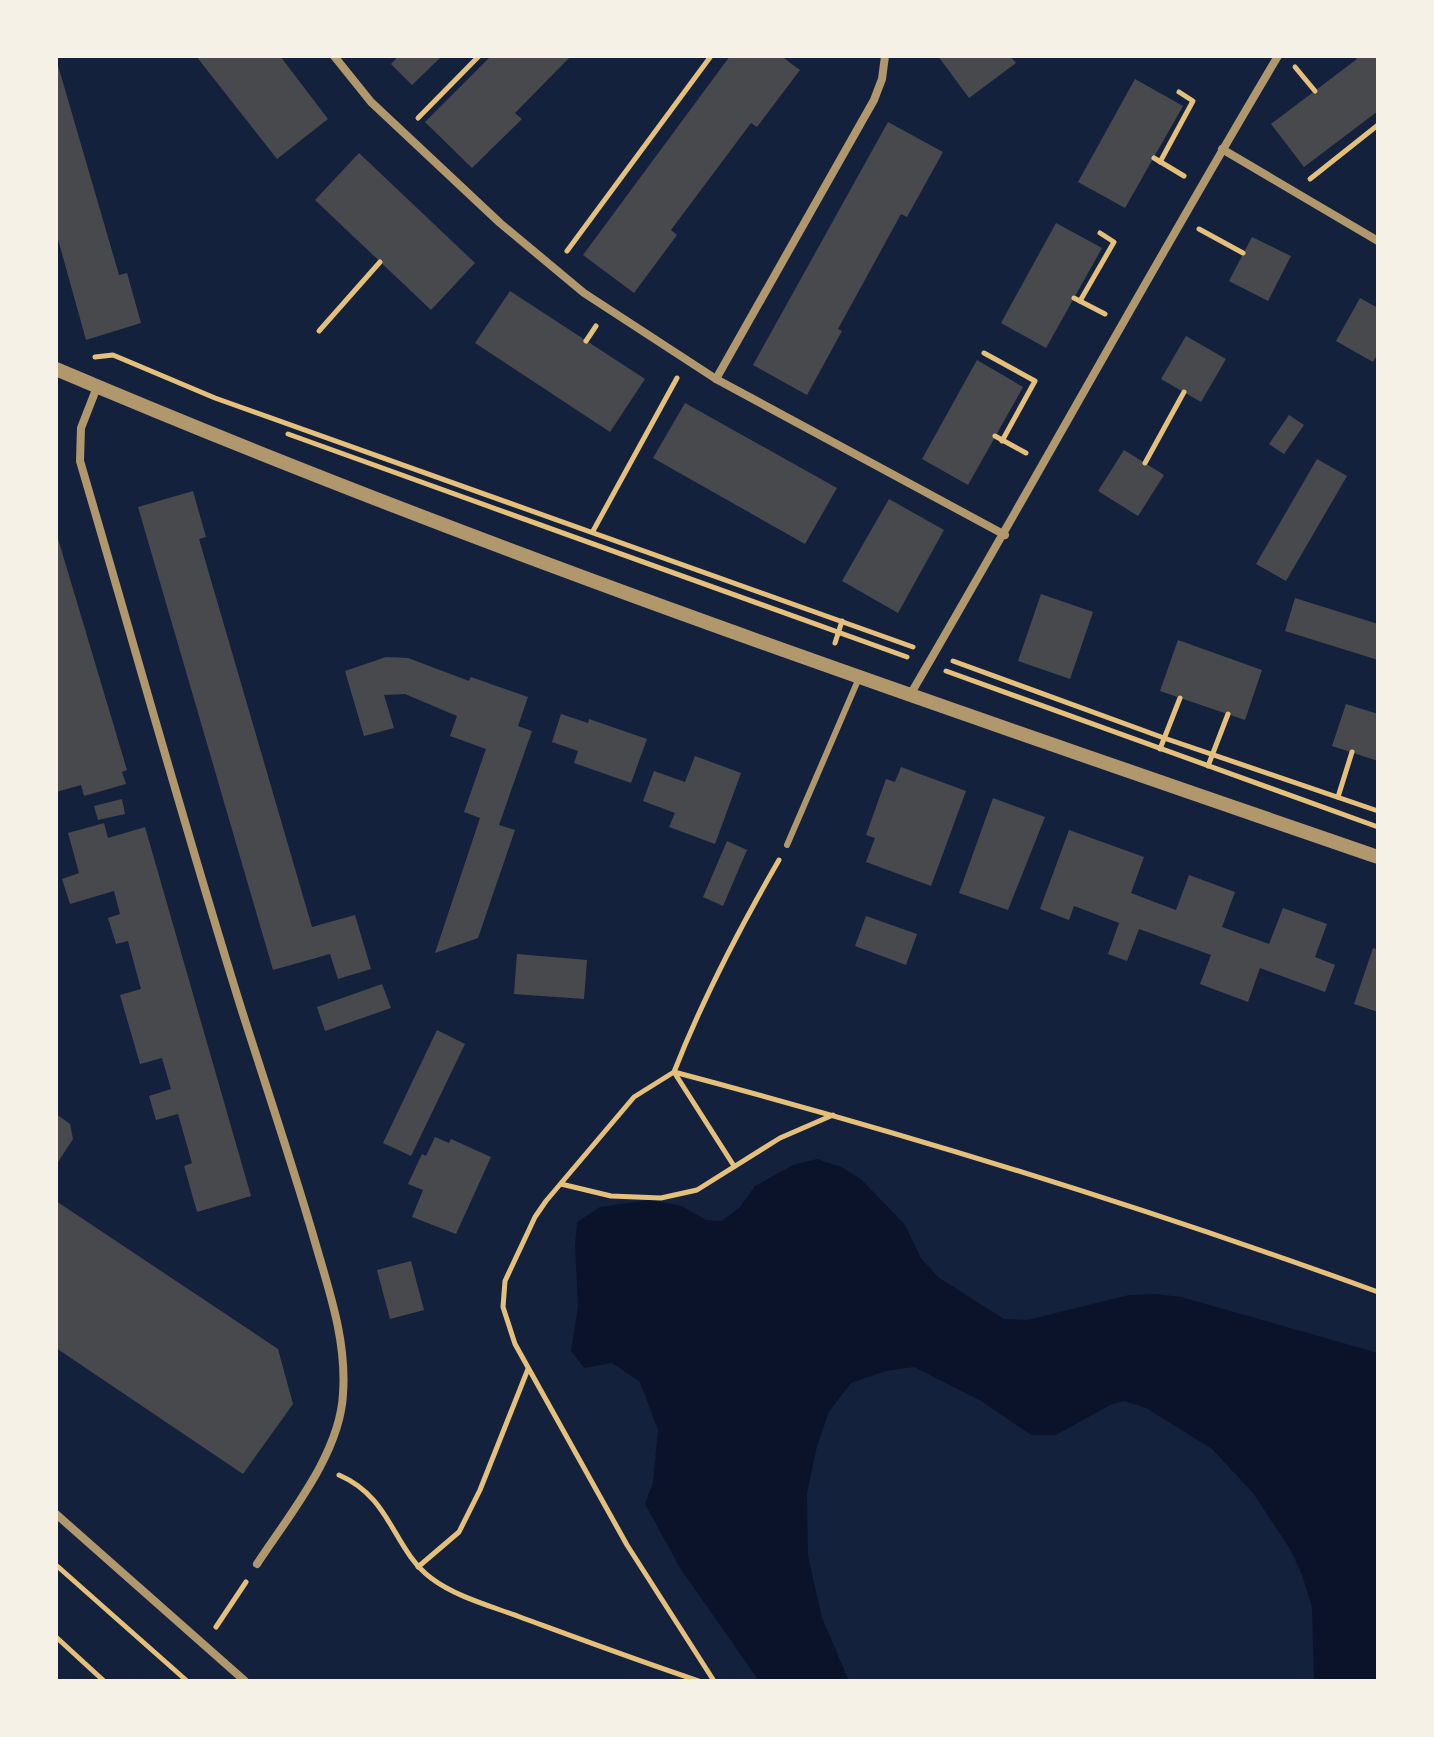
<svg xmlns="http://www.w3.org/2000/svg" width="1434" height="1737" font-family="'IBM Plex Sans',sans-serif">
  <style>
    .water { fill: #0b132b }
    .building { fill: #48494c }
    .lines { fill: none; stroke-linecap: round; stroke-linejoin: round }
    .path { stroke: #e5c07b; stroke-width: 5 }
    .service { stroke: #b1986c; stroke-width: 6 }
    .minor { stroke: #b1986c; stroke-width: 8 }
    .tertiary { stroke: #b1986c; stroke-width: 14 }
  </style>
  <rect width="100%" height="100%" fill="#14213d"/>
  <polygon class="water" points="817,1159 841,1167 861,1179 905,1225 921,1258 938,1277 1004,1319 1027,1320 1129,1295 1156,1294 1181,1297 1378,1353 1378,1681 1314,1681 1312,1607 1302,1575 1290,1549 1253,1493 1212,1449 1146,1408 1124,1401 1110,1405 1056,1435 1031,1435 981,1401 914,1367 886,1371 851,1383 829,1412 817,1446 807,1493 808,1556 822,1618 849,1681 759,1681 680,1568 645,1504 653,1482 658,1430 640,1382 612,1363 584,1368 571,1351 578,1306 575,1246 577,1222 600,1207 650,1200 682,1206 706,1220 722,1221 740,1207 755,1186 793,1165"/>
  <g class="building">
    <polygon points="196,56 280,56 328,119 277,159"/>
    <polygon points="399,56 442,56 412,85 391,64"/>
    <polygon points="491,56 571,56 515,113 522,119 472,168 425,122"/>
    <polygon points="730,56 781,56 800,70 757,127 751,123 671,230 677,235 634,293 583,255"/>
    <polygon points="938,56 1010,56 1016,63 969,98"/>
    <polygon points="1354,56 1378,56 1378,111 1304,167 1271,124 1357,59"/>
    <polygon points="57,62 119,275 127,273 141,323 86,340 56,232"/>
    <polygon points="1135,79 1183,106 1125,208 1078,182"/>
    <polygon points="888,122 943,152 907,217 901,214 838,329 842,331 807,395 753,365"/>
    <polygon points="359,153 475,263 431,310 315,200"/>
    <polygon points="1056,223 1102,248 1046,348 1001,323"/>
    <polygon points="1252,237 1291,256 1268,301 1229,281"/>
    <polygon points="510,291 645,379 610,432 475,343"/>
    <polygon points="1360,298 1378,308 1378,353 1373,362 1336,341"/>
    <polygon points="1186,336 1226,359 1201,402 1161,379"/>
    <polygon points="977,360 1023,387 968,485 922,459"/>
    <polygon points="685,403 837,488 805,544 653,458"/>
    <polygon points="1289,415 1304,425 1284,454 1269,444"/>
    <polygon points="1124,450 1164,475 1138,516 1098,491"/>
    <polygon points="1317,459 1347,476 1286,581 1256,564"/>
    <polygon points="193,491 206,537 199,539 312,927 355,915 371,969 338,979 330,954 273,970 138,507"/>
    <polygon points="889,499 944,530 898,613 842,581"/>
    <polygon points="56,532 127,770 122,772 126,784 84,796 81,785 56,792"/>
    <polygon points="1041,594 1093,612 1070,679 1018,661"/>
    <polygon points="1295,598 1378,624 1378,660 1285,631"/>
    <polygon points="1178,640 1262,670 1245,720 1160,691"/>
    <polygon points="386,657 408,658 469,681 471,677 528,697 518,726 532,731 499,825 515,830 478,938 435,953 480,818 464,812 486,749 450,736 457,716 405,694 384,695 394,728 364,736 345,671"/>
    <polygon points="1346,704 1378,714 1378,761 1332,746"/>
    <polygon points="561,714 588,723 589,719 647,739 631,783 574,763 578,751 552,742"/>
    <polygon points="695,756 741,773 715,844 669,827 675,813 643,801 654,771 685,782"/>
    <polygon points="901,767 966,791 931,886 866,862 875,838 866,835 886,779 895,782"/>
    <polygon points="993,798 1045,817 1008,910 959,893"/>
    <polygon points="122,799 125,814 98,820 94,806"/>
    <polygon points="104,823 108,838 145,827 251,1196 197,1212 184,1166 192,1163 178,1114 156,1120 149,1096 171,1089 162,1058 140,1064 120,995 141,989 128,941 116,944 108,918 120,914 114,891 70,904 62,879 79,873 68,833"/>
    <polygon points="1069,830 1144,857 1131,893 1149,900 1176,910 1189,875 1235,892 1222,927 1269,944 1283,908 1327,924 1315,957 1335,965 1325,992 1260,968 1248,1002 1200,984 1211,955 1139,929 1127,961 1108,954 1119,923 1074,906 1069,920 1040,909"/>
    <polygon points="727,841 747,850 723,906 703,897"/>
    <polygon points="866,916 917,934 906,965 855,946"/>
    <polygon points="1373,948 1378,950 1378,1012 1354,1004"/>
    <polygon points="517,954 587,960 584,999 514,994"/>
    <polygon points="382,984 391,1008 325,1031 317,1007"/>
    <polygon points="437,1030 465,1044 411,1156 383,1143"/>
    <polygon points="56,1114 70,1124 73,1139 56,1165"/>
    <polygon points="435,1137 449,1143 451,1139 491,1157 456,1234 412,1217 423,1190 408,1184 422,1154 426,1156"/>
    <polygon points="56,1201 278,1349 293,1404 243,1474 56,1348"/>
    <polygon points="411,1261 424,1310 390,1319 377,1270"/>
  </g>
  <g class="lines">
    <g class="path">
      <polyline points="1295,67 1315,91"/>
      <polyline points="418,118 479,56"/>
      <polyline points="1154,158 1184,176"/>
      <polyline points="1160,162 1193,101 1179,92"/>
      <polyline points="1310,179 1378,125"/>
      <polyline points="1199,229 1243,253"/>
      <polyline points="567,251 711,56"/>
      <polyline points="1074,298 1105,314"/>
      <polyline points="1080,301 1114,242 1100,233"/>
      <polyline points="319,331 380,262"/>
      <polyline points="586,341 596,326"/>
      <polyline points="984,353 1035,381 1002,441"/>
      <polyline points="95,357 113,355 215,398 913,647"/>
      <polyline points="288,434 907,657"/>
      <polyline points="995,436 1026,453"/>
      <polyline points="1145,463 1184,392"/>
      <polyline points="593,531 677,378"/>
      <polyline points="835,643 842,621"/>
      <polyline points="953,661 1164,738 1378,811"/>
      <polyline points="946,671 1378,827"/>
      <polyline points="1160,749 1180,698"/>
      <polyline points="1208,766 1228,714"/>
      <polyline points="1338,797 1352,752"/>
      <path d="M734,1166L674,1072C703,998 739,929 779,860"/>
      <polyline points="561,1184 611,1196 661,1198 697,1190 780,1138 833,1115"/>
      <path d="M339,1475C392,1498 392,1548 431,1578C456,1597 491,1606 520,1617C580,1639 639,1661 699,1681"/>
      <polyline points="56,1565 187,1681"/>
      <polyline points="418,1567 459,1532 480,1490 528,1369"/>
      <polyline points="216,1627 246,1582"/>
      <polyline points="56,1637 104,1681"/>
      <path d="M714,1681L627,1545L515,1344L503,1307L505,1281L535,1217L546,1201L634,1097L674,1072C912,1135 1147,1208 1378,1292"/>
    </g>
    <polyline class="service" points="787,845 859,678"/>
    <g class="minor">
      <polyline points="334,56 371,102 500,223 584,293 716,379 1005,535"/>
      <polyline points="1222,149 1378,241"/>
      <polyline points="716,379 874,100 882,79 885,56"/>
      <path d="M97,387L81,428L80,461C134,644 185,829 242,1011C266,1086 291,1160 313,1235C328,1288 347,1339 343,1394C340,1454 289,1515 257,1564"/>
      <path d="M910,695C1034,483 1152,267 1278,56"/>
      <polyline points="56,1514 245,1681"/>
    </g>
    <path class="tertiary" d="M56,369C488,553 934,704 1378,857"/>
  </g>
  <rect width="1434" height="1737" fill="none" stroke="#f6f1e7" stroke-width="116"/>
</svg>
